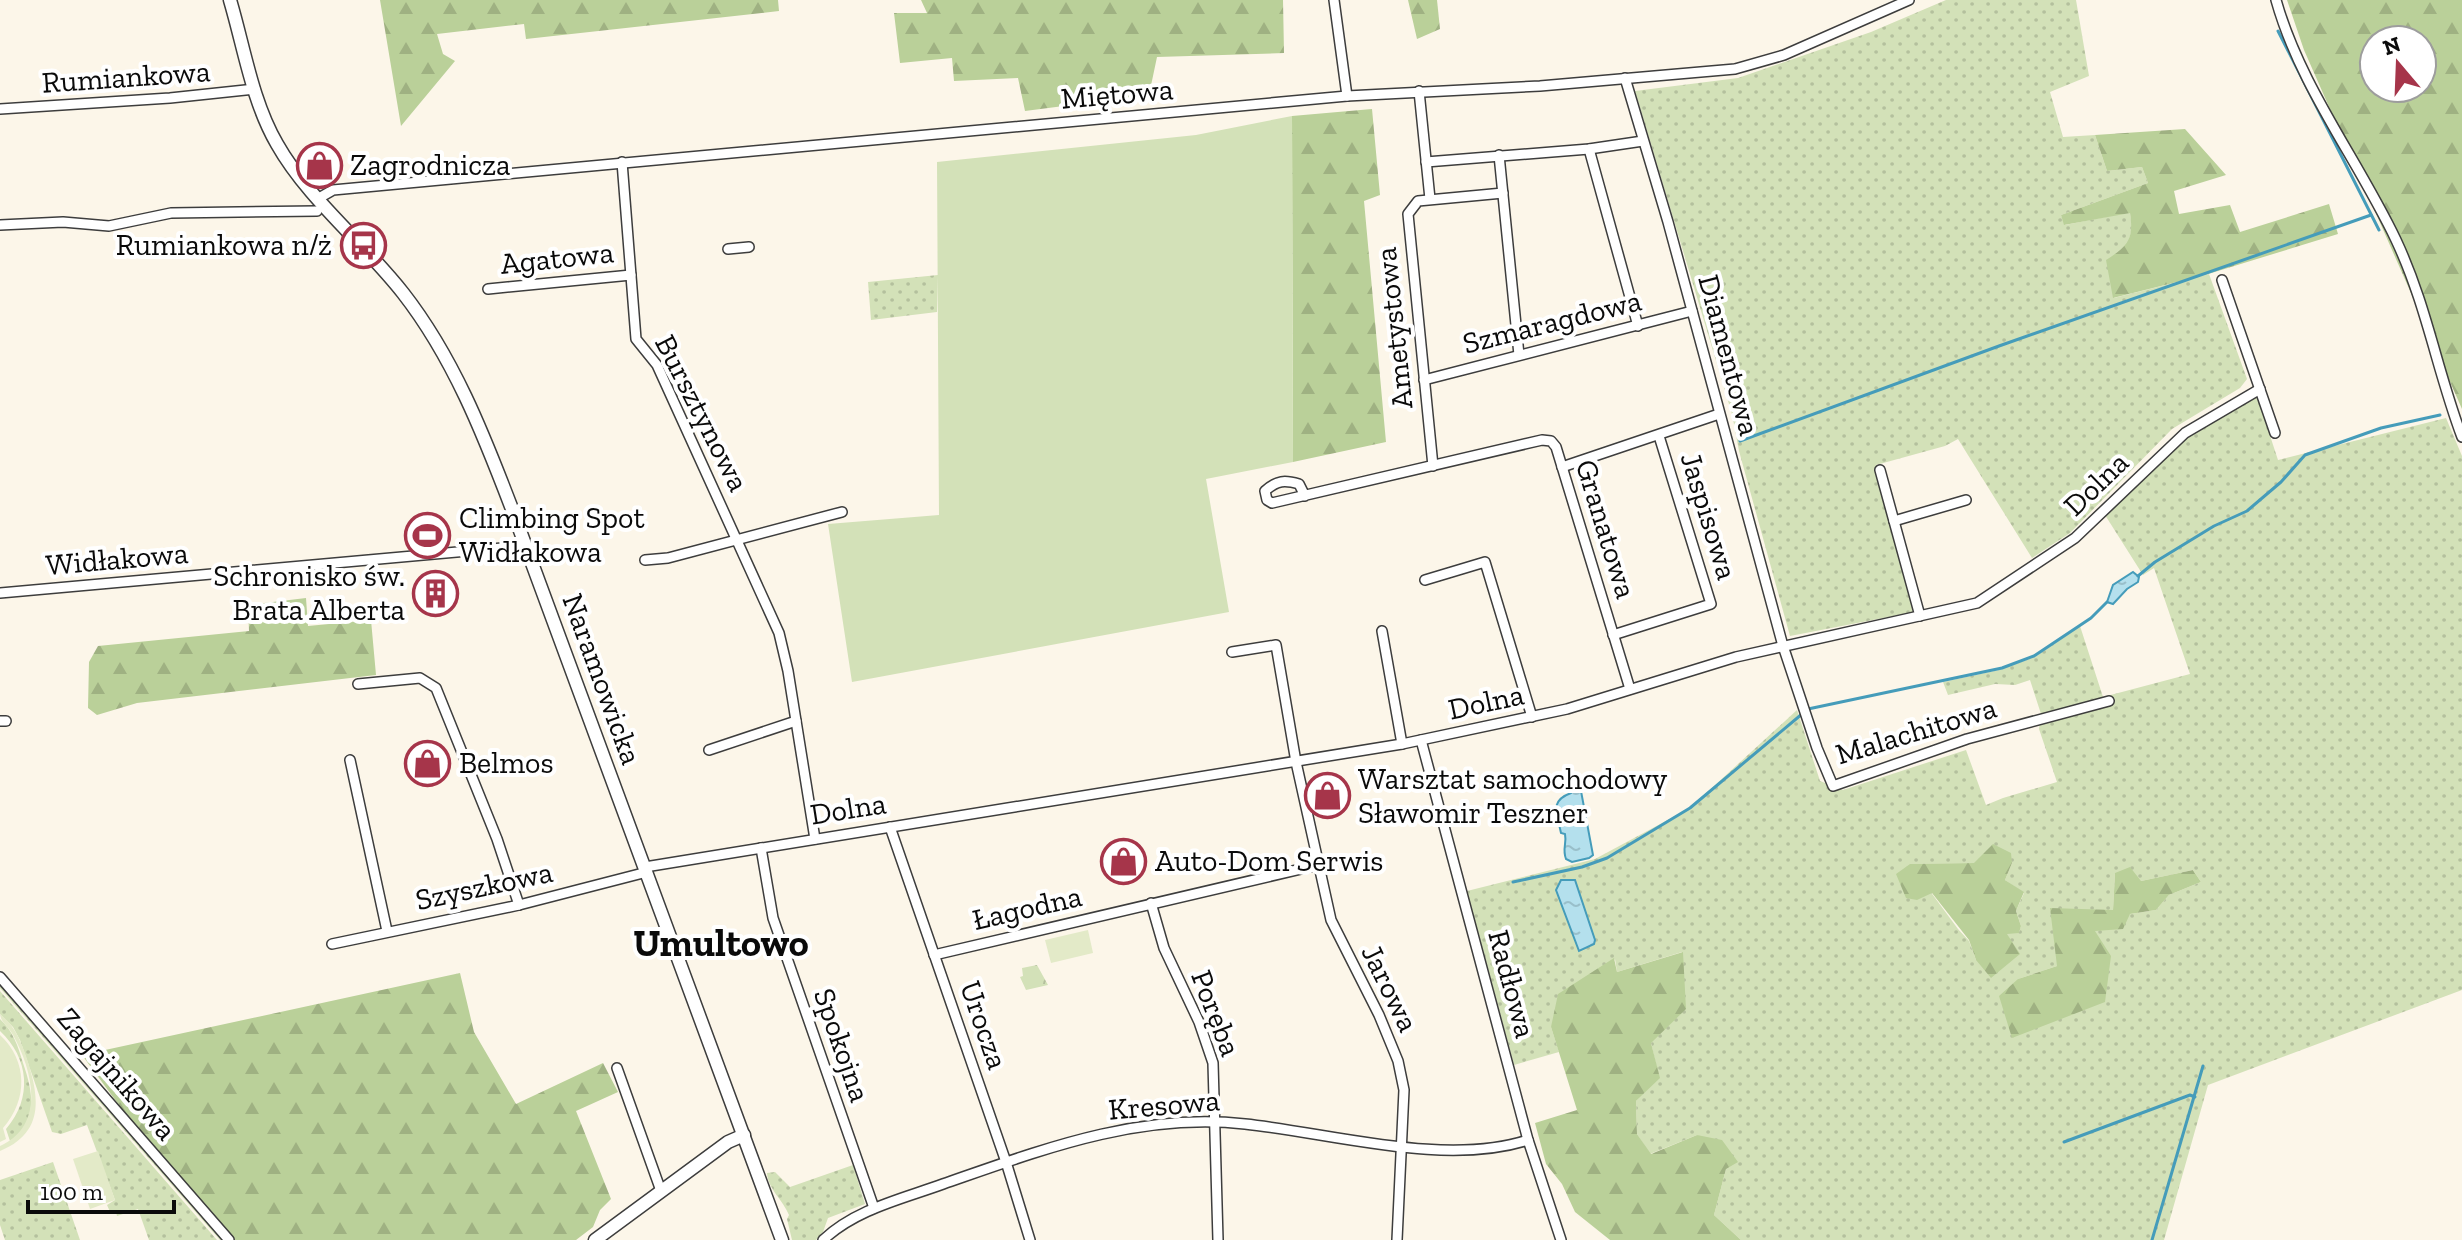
<svg xmlns="http://www.w3.org/2000/svg" width="2462" height="1240" font-family="'Zilla Slab',serif">
  <style>
    .grass { fill: url(#grass-dots); fill-rule: evenodd }
    .forest { fill: url(#forest-firs); fill-rule: evenodd }
    .park { fill: url(#park-crowns) }
    .garden { fill: #d3e1b8 }
    .pitch { fill: #e3eac8 }
    .water { fill: url(#water-ripples); stroke: #459cba; stroke-width: 2 }
    .lines { fill: none; stroke-linecap: round; stroke-linejoin: round }
    .stream { stroke: #459cba; stroke-width: 3 }
    .minor-casing { stroke: #3d3d3d; stroke-width: 12 }
    .tertiary-casing { stroke: #3d3d3d; stroke-width: 15 }
    .minor { stroke: #fff; stroke-width: 9 }
    .tertiary { stroke: #fff; stroke-width: 12 }
    .labels { text-anchor: middle; stroke-width: 8; stroke-linejoin: round; paint-order: stroke }
    .street-label { font-size: 30px; fill: #0a0a0a; stroke: #fff }
    .poi-label { font-size: 30px; fill: #0a0a0a; stroke: #fff; text-anchor: start }
    .district-label { font-size: 38px; font-weight: bold; fill: #0a0a0a; stroke: #fff }
  </style>
  <defs>
    <pattern id="grass-dots" width="8" height="8" patternUnits="userSpaceOnUse" patternTransform="scale(2)"><rect width="8" height="8" fill="#d3e1b8"/><path d="M2 2h.1M6 6h.1" fill="none" stroke="#b4c09d" stroke-width="1.8" stroke-linecap="round"/></pattern>
    <pattern id="forest-firs" width="22" height="20" patternUnits="userSpaceOnUse" patternTransform="scale(2)"><rect width="22" height="20" fill="#bad099"/><path d="M5 1l3.5 6h-7zM16 11l3.5 6h-7z" fill="#9fb182"/></pattern>
    <pattern id="park-crowns" width="20" height="18" patternUnits="userSpaceOnUse" patternTransform="scale(2)"><rect width="20" height="18" fill="#d3e1b8"/><path d="M2 6a3 3 0 1 1 6 0M12 15a3 3 0 1 1 6 0" fill="none" stroke="#b4c09d"/></pattern>
    <pattern id="water-ripples" width="26" height="14" patternUnits="userSpaceOnUse" patternTransform="scale(2)"><rect width="26" height="14" fill="#b4e0ed"/><path d="M2 4q2-2 4 0t4 0M15 11q2-2 4 0t4 0" fill="none" stroke="#99bfca"/></pattern>
  </defs>
  <rect width="100%" height="100%" fill="#fcf6e9"/>
  <g class="grass">
    <polygon points="1946,0 2076,0 2089,76 2050,92 2063,137 2095,135 2107,171 2142,167 2148,183 2061,215 2065,225 2130,212 2132,228 2114,298 2209,274 2247,379 2240,388 2172,429 2070,533 2032,558 1958,439 1945,446 1876,465 1914,612 1790,636 1739,451 1732,414 1635,91 1738,78 1871,32"/>
    <polygon points="938,275 937,312 871,320 868,282"/>
    <path d="M2257,396L2278,460L2446,418L2462,456V990L2208,1085L2164,1240H1741L1714,1215L1726,1169L1697,1135L1650,1154L1637,1134L1636,1101L1659,1077L1651,1043L1682,952L1617,972L1615,959L1551,1027L1559,1052L1514,1065L1467,891L1595,859L1690,808L1797,710L1820,781L1843,790L1966,750L1986,805L2003,798L2057,782L2039,729L2041,714L2030,680L2015,685L1995,684L1948,695L1943,682L1999,670L2035,657L2080,626L2103,697L2190,674L2154,568L2143,575L2105,515L2177,441ZM2012,863L2005,880L2024,893L2016,911L2021,926L2019,932L2007,933L1976,960L1969,941L1958,929L1910,864ZM2193,870L2201,882L2169,895L2156,910L2130,914L2094,930L2012,1038L2018,979L2057,966L2113,910L2115,873L2141,881Z"/>
    <polygon points="0,984 225,1240 220,1240 0,988"/>
    <polygon points="0,991 217,1240 149,1240 138,1209 117,1216 116,1212 111,1214 107,1205 115,1200 87,1125 61,1134 52,1132 20,1040 13,1027 0,1014"/>
    <path d="M0,1019C13,1031 18,1046 23,1063C33,1092 39,1121 10,1141L6,1129C33,1098 29,1058 0,1031Z"/>
    <polygon points="53,1162 80,1240 5,1240 0,1225 0,1180"/>
    <path d="M853,1165L865,1204L828,1218L823,1232L816,1240H792L787,1219L789,1215C783,1200 768,1189 767,1173L775,1172L790,1187Z"/>
  </g>
  <g class="forest">
    <polygon points="380,0 778,0 779,11 526,39 524,24 437,34 443,54 455,61 401,126"/>
    <polygon points="921,0 1283,0 1284,53 1157,57 1149,95 1025,111 1018,78 954,81 952,58 900,63 894,13 927,13"/>
    <polygon points="1408,0 1437,0 1440,29 1417,39"/>
    <path d="M2287,0H2462V409L2304,50ZM2374,40H2422V88H2374Z"/>
    <polygon points="1372,109 1380,195 1364,201 1386,442 1293,462 1292,116"/>
    <path d="M2185,129L2226,175L2174,191L2179,214L2230,205L2240,232L2329,204L2338,234L2205,275L2113,298L2106,260C2128,246 2134,239 2130,213L2064,225L2061,215L2148,183L2142,167L2107,171L2095,135Z"/>
    <polygon points="306,598 308,626 371,620 376,675 137,703 97,715 88,708 89,662 98,646 249,631 248,605"/>
    <polygon points="1993,844 2011,853 2012,863 2005,880 2024,892 2016,911 2021,926 2019,933 2007,934 2020,954 1991,978 1976,960 1969,940 1932,893 1917,900 1906,898 1896,874 1910,864 1974,863"/>
    <polygon points="2130,867 2141,881 2193,870 2201,882 2169,895 2156,910 2130,914 2123,929 2095,931 2111,956 2105,1002 2012,1038 1999,996 2018,979 2057,966 2050,908 2113,910 2115,873"/>
    <polygon points="1683,952 1686,1009 1651,1043 1660,1078 1636,1101 1637,1134 1651,1154 1697,1135 1722,1140 1738,1162 1726,1169 1714,1215 1741,1240 1610,1240 1575,1212 1562,1184 1546,1164 1535,1123 1577,1110 1551,1027 1558,994 1614,958 1617,972"/>
    <polygon points="460,973 474,1032 516,1104 603,1063 618,1092 576,1111 611,1199 600,1210 593,1227 576,1240 235,1240 127,1116 82,1055"/>
  </g>
  <polygon class="park" points="1037,965 1048,985 1026,990 1020,977 1023,976 1022,968"/>
  <polygon class="garden" points="1292,116 1293,462 1206,479 1229,612 852,682 828,524 939,515 937,162 1196,135"/>
  <g class="pitch">
    <polygon points="1088,930 1093,953 1051,963 1045,940"/>
    <path d="M0,1014C14,1025 20,1039 26,1056C39,1095 46,1132 0,1151V1146C46,1125 33,1071 13,1035C9,1027 1,1023 0,1014Z"/>
    <path d="M0,1035C28,1061 28,1100 3,1128L6,1139L0,1142Z"/>
    <polygon points="98,1151 115,1200 90,1209 73,1159"/>
  </g>
  <g class="water">
    <polygon points="2133,572 2139,577 2138,582 2127,589 2113,604 2107,602 2113,585"/>
    <path d="M1572,789L1581,791L1593,855L1589,858L1572,862L1566,859C1562,848 1567,844 1565,834L1561,833C1557,813 1549,801 1571,793Z"/>
    <polygon points="1561,880 1575,880 1595,940 1594,944 1579,951 1556,890"/>
  </g>
  <g class="lines">
    <g class="stream">
      <polyline points="2278,31 2379,230"/>
      <polyline points="1740,441 1999,346 2371,215"/>
      <polyline points="2138,576 2155,562 2214,526 2247,511 2281,482 2305,455 2381,428 2440,415"/>
      <polyline points="1808,709 2002,668 2034,656 2091,618 2107,602"/>
      <polyline points="1513,882 1582,867 1607,858 1690,808 1802,714"/>
      <polyline points="2064,1142 2190,1095 2195,1097"/>
      <polyline points="2152,1240 2203,1066"/>
    </g>
    <defs>
      <g id="minor">
        <polyline points="1334,0 1347,96"/>
        <path d="M2276,0C2300,86 2358,160 2396,240C2427,306 2437,371 2462,437"/>
        <polyline points="1625,78 1668,222 1783,646 1817,748 1833,786 1967,739 2109,701"/>
        <polyline points="1419,91 1430,199"/>
        <polyline points="0,109 170,98 255,89"/>
        <polyline points="1589,149 1638,326"/>
        <polyline points="1499,155 1519,355"/>
        <polyline points="622,162 636,339 657,365 779,633 788,671 815,839"/>
        <polyline points="1426,162 1589,149 1643,141"/>
        <polyline points="319,198 333,190 1347,96 1540,86 1735,69 1784,55 1909,0"/>
        <polyline points="0,225 63,222 109,226 171,213 317,211"/>
        <polyline points="728,249 749,247"/>
        <polyline points="2222,280 2275,433"/>
        <polyline points="488,289 631,275"/>
        <polyline points="1424,380 1692,311"/>
        <polyline points="1433,466 1408,214 1418,201 1503,193"/>
        <polyline points="1562,467 1719,414"/>
        <polyline points="1880,470 1920,616"/>
        <path d="M1305,496L1299,484C1285,480 1277,480 1265,491L1267,500L1272,503L1542,440L1551,441L1556,447L1630,689"/>
        <polyline points="1894,521 1966,500"/>
        <polyline points="645,560 668,558 842,512"/>
        <polyline points="1425,580 1485,562 1532,717"/>
        <polyline points="0,593 525,546"/>
        <polyline points="1382,631 1402,744"/>
        <polyline points="1613,635 1711,604 1659,436"/>
        <polyline points="1232,652 1276,645 1296,762 1331,920 1379,1015 1398,1061 1404,1090 1397,1240"/>
        <polyline points="358,684 420,678 436,688 497,839 519,905"/>
        <polyline points="0,721 6,721"/>
        <polyline points="1421,740 1528,1140 1561,1240"/>
        <polyline points="709,750 796,721"/>
        <polyline points="350,760 387,931"/>
        <polyline points="890,827 1006,1162 1030,1240"/>
        <polyline points="761,848 773,918 874,1208"/>
        <polyline points="645,867 1402,744 1567,709 1736,657 1977,603 2075,538 2185,433 2260,389"/>
        <polyline points="1151,903 1164,948 1199,1022 1213,1063 1218,1240"/>
        <polyline points="332,944 519,905 647,872"/>
        <polyline points="934,955 1318,865"/>
        <polyline points="0,977 229,1240"/>
        <polyline points="617,1068 661,1191"/>
        <path d="M823,1240C856,1209 902,1199 943,1184C1041,1150 1139,1112 1245,1124C1331,1133 1445,1167 1528,1140"/>
      </g>
      <g id="tertiary">
        <path d="M230,0C244,47 252,101 277,144C308,199 364,243 403,293C453,357 483,433 512,509L782,1240"/>
        <polyline points="595,1240 728,1142 744,1135"/>
      </g>
    </defs>
    <use href="#minor" class="minor-casing"/>
    <use href="#tertiary" class="tertiary-casing"/>
    <use href="#minor" class="minor"/>
    <use href="#tertiary" class="tertiary"/>
  </g>
  <defs>
    <symbol id="shop-ring" viewBox="-11 -11 22 22"><circle r="9.5" fill="#fff" stroke="#a6354a" stroke-width="1.5"/><path d="M-5-2.5h2.3a2.7 3.5 0 0 1 5.4 0H5L5.5 6h-11ZM-1.5-2.5h3a1.5 2.3 0 0 0-3 0Z" fill="#a6354a"/></symbol>
    <symbol id="bus-ring" viewBox="-11 -11 22 22"><circle r="9.5" fill="#fff" stroke="#a6354a" stroke-width="1.5"/><path d="M-5-6H5V4H4V6H2V4H-2V6H-4V4H-5ZM-3.5-4V0h7V-4ZM-3.5 1.2v1.5H-2V1.2ZM2 1.2v1.5H3.5V1.2Z" fill="#a6354a"/></symbol>
    <symbol id="stadium-ring" viewBox="-11 -11 22 22"><circle r="9.5" fill="#fff" stroke="#a6354a" stroke-width="1.5"/><path d="M0-5a6.5 5 0 1 0 0 10a6.5 5 0 1 0 0-10ZM-3.5-1.8h7v3.6h-7Z" fill="#a6354a"/></symbol>
    <symbol id="building-ring" viewBox="-11 -11 22 22"><circle r="9.5" fill="#fff" stroke="#a6354a" stroke-width="1.5"/><path d="M-4-6H4V6H1V3H-1V6H-4ZM-2.5-4.3h1.7v1.8h-1.7ZM.8-4.3h1.7v1.8H.8ZM-2.5-1h1.7V.8h-1.7ZM.8-1h1.7V.8H.8Z" fill="#a6354a"/></symbol>
  </defs>
  <g fill-rule="evenodd">
    <use href="#shop-ring" x="294" y="140" width="51" height="51"/>
    <use href="#bus-ring" x="338" y="220" width="51" height="51"/>
    <use href="#stadium-ring" x="402" y="510" width="51" height="51"/>
    <use href="#building-ring" x="410" y="568" width="51" height="51"/>
    <use href="#shop-ring" x="402" y="738" width="51" height="51"/>
    <use href="#shop-ring" x="1302" y="770" width="51" height="51"/>
    <use href="#shop-ring" x="1098" y="836" width="51" height="51"/>
  </g>
  <g class="labels">
    <g class="street-label">
      <text transform="translate(126 77) rotate(-4)" y="10">Rumiankowa</text>
      <text transform="translate(1117 94) rotate(-5)" y="10">Miętowa</text>
      <text transform="translate(557 258) rotate(-6)" y="10">Agatowa</text>
      <text transform="translate(1552 322) rotate(-14)" y="10">Szmaragdowa</text>
      <text transform="translate(1394 328) rotate(-96)" y="10">Ametystowa</text>
      <text transform="translate(1729 355) rotate(75)" y="10">Diamentowa</text>
      <text transform="translate(702 413) rotate(63)" y="10">Bursztynowa</text>
      <text transform="translate(2096 484) rotate(-44)" y="10">Dolna</text>
      <text transform="translate(1709 516) rotate(73)" y="10">Jaspisowa</text>
      <text transform="translate(1606 529) rotate(73)" y="10">Granatowa</text>
      <text transform="translate(117 559) rotate(-5)" y="10">Widłakowa</text>
      <text transform="translate(602 679) rotate(70)" y="10">Naramowicka</text>
      <text transform="translate(1486 702) rotate(-12)" y="10">Dolna</text>
      <text transform="translate(1916 731) rotate(-17)" y="10">Malachitowa</text>
      <text transform="translate(848 809) rotate(-9)" y="10">Dolna</text>
      <text transform="translate(484 886) rotate(-12)" y="10">Szyszkowa</text>
      <text transform="translate(1027 908) rotate(-13)" y="10">Łagodna</text>
      <text transform="translate(1512 984) rotate(75)" y="10">Radłowa</text>
      <text transform="translate(1390 988) rotate(64)" y="10">Jarowa</text>
      <text transform="translate(1216 1013) rotate(69)" y="10">Poręba</text>
      <text transform="translate(984 1025) rotate(71)" y="10">Urocza</text>
      <text transform="translate(842 1045) rotate(71)" y="10">Spokojna</text>
      <text transform="translate(117 1074) rotate(49)" y="10">Zagajnikowa</text>
      <text transform="translate(1164 1105) rotate(-5)" y="10">Kresowa</text>
    </g>
    <g class="poi-label">
      <text x="350" y="175">Zagrodnicza</text>
      <text x="332" y="255" text-anchor="end">Rumiankowa n/ż</text>
      <text x="459" y="528">Climbing Spot<tspan x="459" dy="34">Widłakowa</tspan></text>
      <text x="405" y="586" text-anchor="end">Schronisko św.<tspan x="405" dy="34">Brata Alberta</tspan></text>
      <text x="459" y="773">Belmos</text>
      <text x="1358" y="789">Warsztat samochodowy<tspan x="1358" dy="34">Sławomir Teszner</tspan></text>
      <text x="1155" y="871">Auto-Dom Serwis</text>
    </g>
    <g class="district-label">
      <text x="721" y="956">Umultowo</text>
    </g>
  </g>
  <g transform="translate(2398 64) rotate(341)"><circle r="38" fill="#ffffff" stroke="#9d9d9d" stroke-width="2"/>
  <path d="M0-6L14 30L0 20L-14 30Z" fill="#a6354a"/>
  <text y="-12" font-size="22" font-weight="bold" text-anchor="middle" fill="#0a0a0a">N</text>
  </g>
  <path d="M28 1200v12h146v-12" fill="none" stroke="#0a0a0a" stroke-width="4"/>
  <text x="40" y="1200" font-size="24" fill="#0a0a0a" stroke="#ffffff" stroke-width="6" paint-order="stroke">100 m</text>
</svg>
